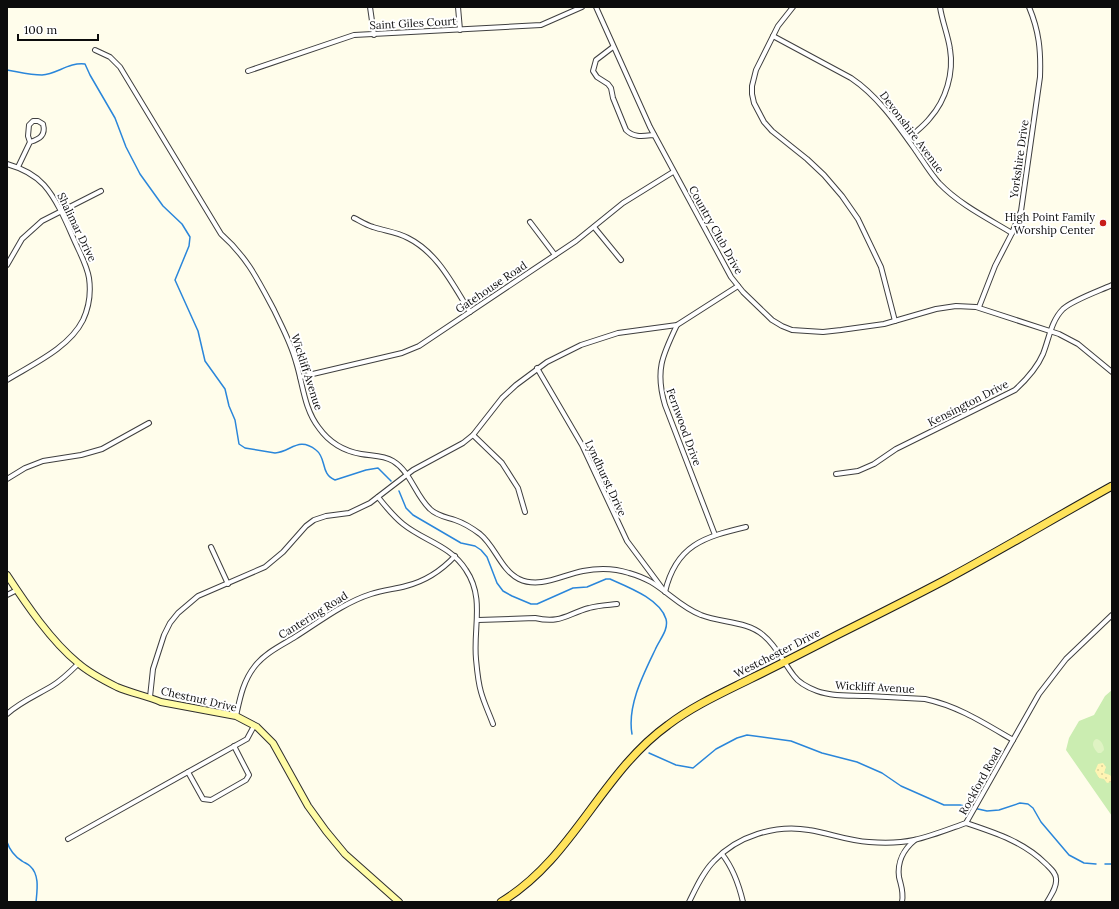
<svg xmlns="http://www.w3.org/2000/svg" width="1119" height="909" font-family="Lora,serif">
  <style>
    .grass { fill: #cbedb1 }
    .sand { fill: url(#sand-dots) }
    .pitch { fill: #dff3c3 }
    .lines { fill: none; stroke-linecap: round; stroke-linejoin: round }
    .stream { stroke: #2a86da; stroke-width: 1.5 }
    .street-casing { stroke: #3f3f3f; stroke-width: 6 }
    .secondary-casing { stroke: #2e2e2e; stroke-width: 8 }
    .primary-casing { stroke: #1d1d1d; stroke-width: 9 }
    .street { stroke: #fff; stroke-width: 4 }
    .secondary { stroke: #fffca6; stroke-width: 6 }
    .primary { stroke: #ffe35b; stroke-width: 7 }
    .poi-dot { fill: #c81c17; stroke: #fff; stroke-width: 1.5 }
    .labels { text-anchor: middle; stroke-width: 4; stroke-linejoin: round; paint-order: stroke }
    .street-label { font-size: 11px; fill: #0c0c0c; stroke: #fff }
    .poi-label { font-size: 11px; fill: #0c0c0c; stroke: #fff; text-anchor: end }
  </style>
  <defs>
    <pattern id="sand-dots" width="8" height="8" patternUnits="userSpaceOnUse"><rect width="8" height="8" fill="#fff4b3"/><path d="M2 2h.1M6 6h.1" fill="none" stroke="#d9d099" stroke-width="1.8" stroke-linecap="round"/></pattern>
  </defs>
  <rect width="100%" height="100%" fill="#fffdeb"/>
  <polygon class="grass" points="1112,690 1112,816 1066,750 1069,738 1079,721 1094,715 1105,696"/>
  <polygon class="sand" points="1103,763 1106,767 1104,773 1110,775 1112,778 1111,782 1107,783 1104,779 1099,778 1095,771 1098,764"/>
  <path class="pitch" d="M1096,739C1101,739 1104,746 1104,750L1101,753H1098C1094,749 1090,743 1096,739Z"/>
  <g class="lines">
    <g class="stream">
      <path d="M7,70C19,72 30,75 42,75C57,74 69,62 85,64L90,75L115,118L126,147L140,174L163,206L182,224L190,237L189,246L175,280L198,331L205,361L225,389L229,406L235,420L239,444L245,448L275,453C291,452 298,436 316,450C327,458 320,474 335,480L366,470L378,468L391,481"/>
      <path d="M399,491L406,508L413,515L461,543L475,546L481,550L487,557L497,583L503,591L512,596L531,604H537L573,588L587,587L606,579H610C628,587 660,599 666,619C669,630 659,640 655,650C643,675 627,706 632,734"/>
      <polyline points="649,753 676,765 693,768 716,749 737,738 747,735 791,741 822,753 857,762 882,773 901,786 944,805 960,805 987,811 999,810 1020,803 1028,804 1033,808 1041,822 1069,855 1084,863 1096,864"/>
      <path d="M7,842C10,851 14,856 22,861C25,863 28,864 30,866C40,875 37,891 36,902"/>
      <polyline points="1105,864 1112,864"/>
    </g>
    <defs>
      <g id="street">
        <polyline points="370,7 374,35"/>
        <polyline points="458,7 460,30"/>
        <polyline points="596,7 650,127 731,277 743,292 772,320 782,326 792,330 823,332 841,330 884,324 936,309 956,306 976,307 1059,334 1078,344 1112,372"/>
        <polyline points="793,7 778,26 756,70 752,86 752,94 754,103 764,122 772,131 807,159 824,175 842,196 858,219 881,267 895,321"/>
        <path d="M773,36L851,78C878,96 897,124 916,151C923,161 930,173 939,183C959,204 987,218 1012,233"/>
        <path d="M613,47L596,60L593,71L597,77L608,84L611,88L613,98L626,130C634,138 643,136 654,135"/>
        <path d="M95,50L110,57L120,67L221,234C247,257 258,280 274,310C282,327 291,343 296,362C303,384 304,409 319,428C329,442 344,451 361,454C372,456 383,455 393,461C411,472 415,495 430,509C437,516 446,517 455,520C464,523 472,528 480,534C495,546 501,570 519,579C540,589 562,575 583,571C598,568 614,568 629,573C636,575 644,578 651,582C668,592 682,608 701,615C721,623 747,621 763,635C777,646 783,662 794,676C799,683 809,688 817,691C833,697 852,695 868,696C887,697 906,698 925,699C958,706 984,723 1013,740"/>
        <polyline points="248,71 354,35 541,25 582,7"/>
        <path d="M908,139C915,132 924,126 930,118C946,100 954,73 950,49C948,35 942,21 940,7"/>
        <path d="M7,164C21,168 34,174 44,185C58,201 67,224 76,244C81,255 87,266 89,278C91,292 89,307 83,320C69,348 33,364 7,380"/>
        <path d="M18,167L30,142L28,136L29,125L33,121H38L43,124C46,135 40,139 30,142"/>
        <path d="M354,218C360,221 366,225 373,227C385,231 397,232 408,238C438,253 453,285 470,312"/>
        <polyline points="530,222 555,255"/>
        <polyline points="594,227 621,260"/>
        <polyline points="7,265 22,239 42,221 101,191"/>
        <path d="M979,307L995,266L1012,233L1021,211L1040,77C1041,50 1039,31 1029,7"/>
        <path d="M677,325C662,356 655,371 665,405L715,535"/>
        <polyline points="537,368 582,445 627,541 662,588"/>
        <polyline points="300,377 402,353 419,346 576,241 623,203 673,172"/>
        <polyline points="473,435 502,463 518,488 525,512"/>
        <path d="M836,474L858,471L874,464L896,449L1015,390C1027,379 1037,368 1043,354C1049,339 1051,321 1063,309C1073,300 1099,291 1112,285"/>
        <polyline points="7,479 25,468 43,461 81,455 102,449 149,423"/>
        <path d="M378,497C386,507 393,516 403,524C424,541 450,545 466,570C485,598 473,628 476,659C477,670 478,682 481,692C484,703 489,713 493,724"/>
        <polyline points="211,547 228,584"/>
        <path d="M665,592C676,545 704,537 746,527"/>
        <polyline points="7,595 17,590"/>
        <path d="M478,620L535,618C561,624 567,614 589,608C599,605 608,605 617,604"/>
        <polyline points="150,697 153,669 164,635 170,623 178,613 198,596 265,567 283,552 306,526 314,520 326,516 349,513 370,503 413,470 463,443 473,435 502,398 516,385 547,362 581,345 618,333 677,325 738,286"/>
        <path d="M7,714C20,702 37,695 52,686C62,680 70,672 78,664"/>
        <path d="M236,716C240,698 243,681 255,666C265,653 282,645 295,637C319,622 343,603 371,594C383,590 395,589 406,586C426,581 441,571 455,556"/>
        <polyline points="188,772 203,799 211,800 246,780 249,775 234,746"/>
        <path d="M966,823C996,833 1024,842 1046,864C1051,869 1056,873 1056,879C1057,887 1051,895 1047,902"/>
        <polyline points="68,839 247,739 254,726"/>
        <path d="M722,854C733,868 739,885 743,902"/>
        <path d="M689,902C696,888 703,872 714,861C737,836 776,824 809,830C829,833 848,841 869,842C883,843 900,843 914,840C932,836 949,829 966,823L1039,694L1066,659L1112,615"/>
        <path d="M902,902C904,892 901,886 899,877C897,862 904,849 915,840"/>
      </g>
      <path id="secondary" d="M7,575C26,604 51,641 78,663C88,672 105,681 117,687C131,693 147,696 161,702L236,716L257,727L273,743L308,806L326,831L345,854L399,902"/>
      <path id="primary" d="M501,902C573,859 601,773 668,725C693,706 722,693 750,679C779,665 808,650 837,635C873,617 909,599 945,580C1001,550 1056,517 1112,486"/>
    </defs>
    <use href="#street" class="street-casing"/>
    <use href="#secondary" class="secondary-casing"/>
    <use href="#primary" class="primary-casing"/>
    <use href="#street" class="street"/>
    <use href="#secondary" class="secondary"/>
    <use href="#primary" class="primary"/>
  </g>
  <circle class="poi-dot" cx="1103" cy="223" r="4"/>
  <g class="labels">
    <g class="street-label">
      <text transform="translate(413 23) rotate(-3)" y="4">Saint Giles Court</text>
      <text transform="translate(912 132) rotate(53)" y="4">Devonshire Avenue</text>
      <text transform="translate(1019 159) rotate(-82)" y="4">Yorkshire Drive</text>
      <text transform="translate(77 227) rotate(64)" y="4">Shalimar Drive</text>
      <text transform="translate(716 230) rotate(61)" y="4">Country Club Drive</text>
      <text transform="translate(491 287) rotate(-34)" y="4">Gatehouse Road</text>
      <text transform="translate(307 372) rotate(72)" y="4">Wickliff Avenue</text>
      <text transform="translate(968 403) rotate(-27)" y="4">Kensington Drive</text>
      <text transform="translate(684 427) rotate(70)" y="4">Fernwood Drive</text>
      <text transform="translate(606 478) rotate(65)" y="4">Lyndhurst Drive</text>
      <text transform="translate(313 615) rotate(-32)" y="4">Cantering Road</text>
      <text transform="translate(777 653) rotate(-27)" y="4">Westchester Drive</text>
      <text transform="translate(875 687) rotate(3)" y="4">Wickliff Avenue</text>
      <text transform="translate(199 699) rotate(13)" y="4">Chestnut Drive</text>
      <text transform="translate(980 781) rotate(-61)" y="4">Rockford Road</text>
    </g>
    <g class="poi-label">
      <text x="1095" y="221">High Point Family<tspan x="1095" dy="13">Worship Center</tspan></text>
    </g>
  </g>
  <rect width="1119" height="909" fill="none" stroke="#0c0c0c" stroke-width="16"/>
  <path d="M18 34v6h80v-6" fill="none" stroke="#0c0c0c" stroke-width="2"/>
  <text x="24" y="34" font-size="12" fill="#0c0c0c" stroke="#ffffff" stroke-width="3" paint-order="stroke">100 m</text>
</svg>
